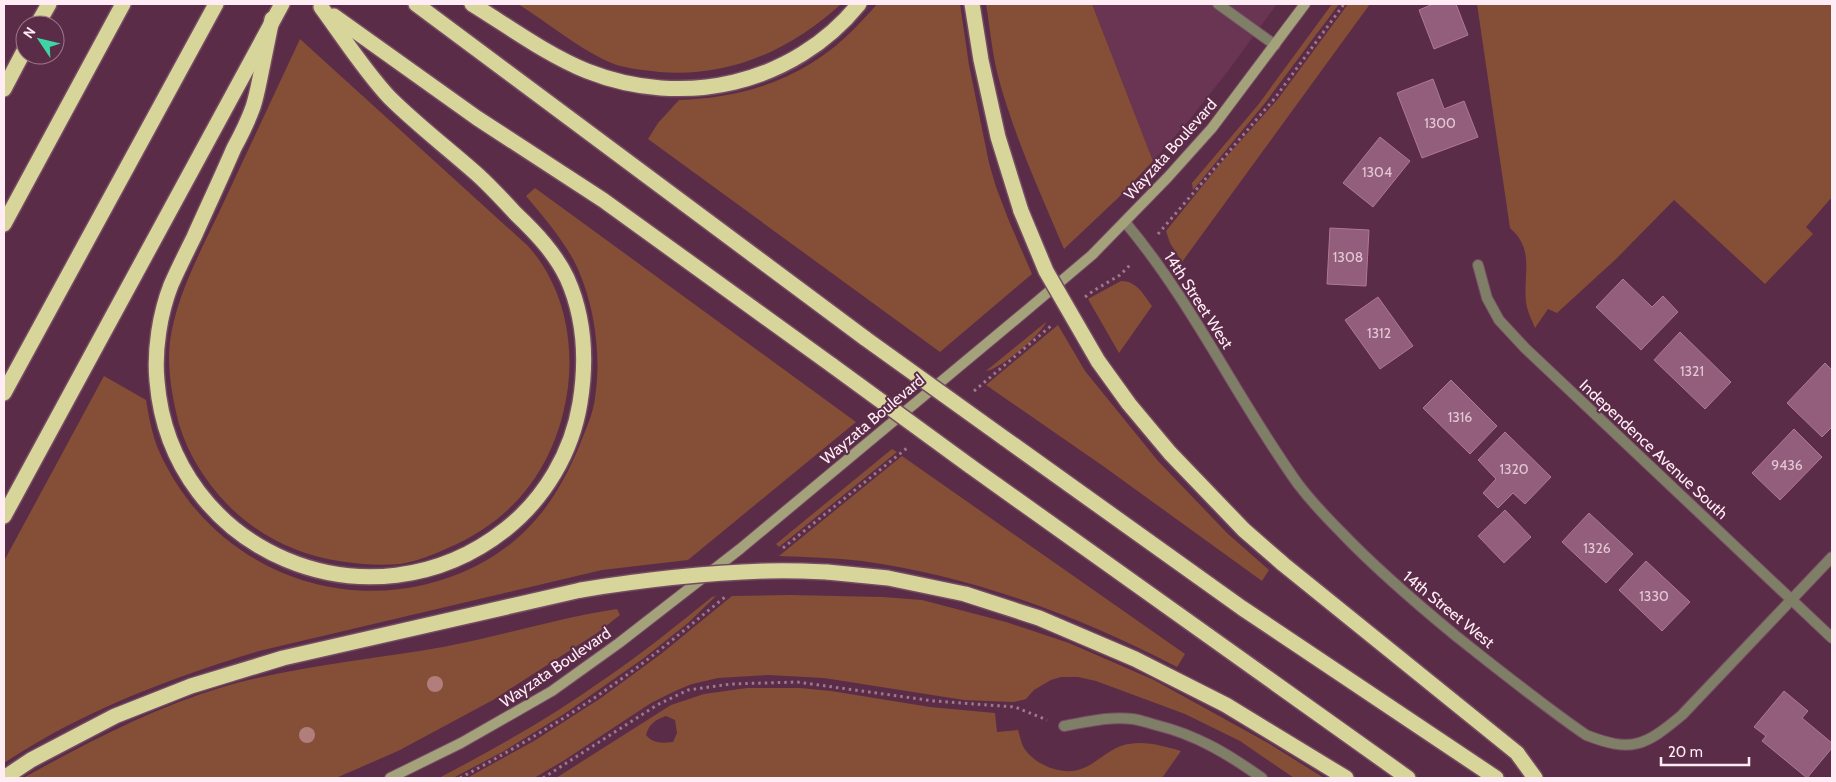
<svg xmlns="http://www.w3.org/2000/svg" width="1836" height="782" font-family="Cabin,sans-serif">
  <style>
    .built { fill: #6a3453 }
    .green { fill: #844f36; fill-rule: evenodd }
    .building { fill: #935e7b; stroke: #af7895 }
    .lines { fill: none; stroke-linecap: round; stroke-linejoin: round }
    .lane-casing { stroke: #754b63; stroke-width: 12 }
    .street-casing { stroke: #754b63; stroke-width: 12 }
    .secondary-casing { stroke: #754b63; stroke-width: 12 }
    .highway-casing { stroke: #754b63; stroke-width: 18 }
    .path { stroke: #9d798d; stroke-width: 3; stroke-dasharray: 2.5 4; stroke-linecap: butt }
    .lane { stroke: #7f7e66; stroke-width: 10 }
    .street { stroke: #7f7e66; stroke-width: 10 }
    .secondary { stroke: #a3a27b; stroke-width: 10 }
    .highway { stroke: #d7d599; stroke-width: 15 }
    .highway-bridge-casing { stroke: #754b63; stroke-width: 18; stroke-linecap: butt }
    .highway-bridge { stroke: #d7d599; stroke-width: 15 }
    .tree { fill: #b27e7c }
    .labels { text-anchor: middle; stroke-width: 4; stroke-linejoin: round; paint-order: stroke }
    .number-label { font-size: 14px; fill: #e4c8d6 }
    .street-label { font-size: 16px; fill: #ffecf5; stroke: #5b2c47 }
  </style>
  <rect width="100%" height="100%" fill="#5b2c47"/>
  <polygon class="built" points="1092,4 1277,4 1228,71 1190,119 1153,161"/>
  <g class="green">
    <path d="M518,4H841C791,50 729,78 659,72C645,70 628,69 614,64C583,52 547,22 518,4Z"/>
    <path d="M877,4H960L969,65L989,163L996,187L1009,221L1032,274L940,352L648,139L658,123L679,100C747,98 808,77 856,27C863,19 871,12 877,4Z"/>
    <path d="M986,4H1092L1153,161L1118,198L1064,249C1040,192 1014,136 998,76C992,52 990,28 986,4Z"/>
    <polygon points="1332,4 1339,4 1265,103 1193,190 1192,183 1258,105"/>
    <polygon points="1348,4 1370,4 1182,262 1170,243 1166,231 1221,163 1278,99"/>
    <path d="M1477,4H1832V197L1806,227L1813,234L1765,284L1674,200L1616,259L1557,313L1548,309L1535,328C1532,320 1527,311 1526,302C1523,273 1535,250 1510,228Z"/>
    <path d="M300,39L528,246C562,284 574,337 568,387C558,462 518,518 448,548C433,555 417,561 400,564C380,566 359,564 339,561C297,555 257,535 227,504C205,481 188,454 179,424C172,397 167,369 170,341C177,293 202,249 222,206C248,150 274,95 300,39Z"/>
    <path d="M535,188L856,422L688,560L602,570L259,651C170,678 82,711 4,763V561L104,376L146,400C149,417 152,435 159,451C213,573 356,626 476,566C529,539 558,498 580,444C586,429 593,414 595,398C602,353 594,299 573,259C560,236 543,216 526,196Z"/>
    <path d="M1121,281C1137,281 1143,294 1152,306L1119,353L1088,299Z"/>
    <path d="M1046,322C1042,334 999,370 986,371Z"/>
    <polygon points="1058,325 1085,371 1158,461 1228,534 1269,570 1262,581 1103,466 986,385"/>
    <polygon points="892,449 897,452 779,547 776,544"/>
    <path d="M902,456L1185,654L1177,667C1079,616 972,576 862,561C835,558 807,557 779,556Z"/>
    <polygon points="790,595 883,597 922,600 1006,622 1069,643 1154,680 1268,743 1324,778 1294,778 1240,741 1185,714 1096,681 1078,677 1061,677 1051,680 1034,690 1026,699 1014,702 964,700 824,678 768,675 718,678 692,684 675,691 651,703 563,761 534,778 467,778 534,741 601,698 661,654 732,596"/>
    <path d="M716,596L688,623L644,658L564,714L504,751L453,778H439C496,748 553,716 606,678C643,653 677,625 712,597Z"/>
    <path d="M617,609L620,615L597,633L493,700L398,751L336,778H23C87,743 152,708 223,687C294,666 370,660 443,647C501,636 558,618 617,609Z"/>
    <path d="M747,688H800L831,691L930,707L995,713L997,732L1018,730C1020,736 1021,743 1024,748C1034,764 1060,775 1078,770C1094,766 1106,751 1121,746C1141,739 1163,746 1181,751L1162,778H556L671,705L704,694ZM666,716L675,720L677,733L673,742C662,743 653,744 646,735C649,724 655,720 666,716Z"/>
  </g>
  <g class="building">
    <polygon points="1433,4 1456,4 1468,35 1434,49 1419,10"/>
    <polygon points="1433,79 1444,109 1464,101 1478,137 1422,158 1397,93"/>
    <polygon points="1380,137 1410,161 1373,207 1343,183"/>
    <polygon points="1330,228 1369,230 1366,286 1327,284"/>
    <polygon points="1623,279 1652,307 1663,296 1678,312 1641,350 1596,307"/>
    <polygon points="1378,297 1413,346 1380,369 1345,320"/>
    <polygon points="1680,332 1731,382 1705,409 1654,360"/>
    <polygon points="1825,363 1832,370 1832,427 1822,437 1787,403"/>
    <polygon points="1451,380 1497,426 1470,454 1423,408"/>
    <polygon points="1794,429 1822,457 1780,500 1752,473"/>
    <polygon points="1505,432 1551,477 1525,504 1513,493 1498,508 1483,493 1496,479 1478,460"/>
    <polygon points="1505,510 1531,537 1504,563 1478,536"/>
    <polygon points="1589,513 1633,554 1606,583 1562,542"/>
    <polygon points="1646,561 1690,602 1662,631 1619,590"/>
    <polygon points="1784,691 1808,711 1802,718 1832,743 1832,748 1807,778 1762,741 1766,736 1754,727"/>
  </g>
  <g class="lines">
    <defs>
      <polyline id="lane" points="1218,4 1275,45"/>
      <g id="street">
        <path d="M1125,222C1193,303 1237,399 1298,484C1311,501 1326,517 1341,532C1377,570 1416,603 1456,636C1499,670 1541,704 1586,735C1632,753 1645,746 1682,715L1832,557"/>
        <polyline points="1478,265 1487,298 1499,320 1525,348 1832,638"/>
        <path d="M1064,726C1087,722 1110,716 1133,719C1141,720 1148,723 1156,725C1197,735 1228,754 1262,778"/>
      </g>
      <polyline id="secondary" points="390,778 461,743 552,691 619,643 740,549 1027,310 1092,255 1168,177 1212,128 1305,4"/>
      <g id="highway">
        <polyline points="416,4 866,339"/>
        <path d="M472,4C508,26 547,55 587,71C683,109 793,85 859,4"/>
        <polyline points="972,4 981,60 998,137 1021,211"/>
        <polyline points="334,16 477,118 603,200 833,366"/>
        <path d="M272,19C268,39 264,59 260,78C258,88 256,98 253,107C248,121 241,135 234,148C221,178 207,208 194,237C186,253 178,269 171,285C160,313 154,350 157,381C171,553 371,636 506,529C545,498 572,452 580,403C587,360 585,318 567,278C555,253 536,233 516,214C504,201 492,188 479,176C450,150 417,125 389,97C364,70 343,37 321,7"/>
        <polyline points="37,25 49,4"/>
        <polyline points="4,89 25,49"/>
        <polyline points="4,224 123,4"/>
        <polyline points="1098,361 1129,404 1170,453 1244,530 1283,564 1517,753 1535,778"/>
        <polyline points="4,393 216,4"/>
        <polyline points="1004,438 1242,608 1496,778"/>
        <polyline points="970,466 1408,778"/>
        <polyline points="4,516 282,4"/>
        <polyline points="827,572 888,578 965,594 1039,618 1135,659 1226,705 1346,778"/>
        <polyline points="4,778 31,760 115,716 191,686 283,658 581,590"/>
      </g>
    </defs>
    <use href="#lane" class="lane-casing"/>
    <use href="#street" class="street-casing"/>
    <use href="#secondary" class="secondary-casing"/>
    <use href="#highway" class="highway-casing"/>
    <g class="path">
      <polyline points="1158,234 1275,98 1344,4"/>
      <polyline points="1085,297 1093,291 1120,275 1132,263"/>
      <polyline points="974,391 1052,325"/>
      <polyline points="783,548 907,448"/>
      <path d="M460,778C514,749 567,718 617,682C654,656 689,626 725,597"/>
      <polyline points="543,778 657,705 688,690 731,684 797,682 934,701 1015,707 1047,720"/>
    </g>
    <use href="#lane" class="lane"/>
    <use href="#street" class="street"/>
    <use href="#secondary" class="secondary"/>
    <use href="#highway" class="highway"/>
    <defs>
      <g id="highway-bridge">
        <polyline points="1021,211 1046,271 1098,361"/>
        <polyline points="866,339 1004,438"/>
        <polyline points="833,366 970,466"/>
        <path d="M581,590C642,580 704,573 766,571C786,570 807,571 827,572"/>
      </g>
    </defs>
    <use href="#highway-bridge" class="highway-bridge-casing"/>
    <use href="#highway-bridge" class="highway-bridge"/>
  </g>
  <g class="tree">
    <circle cx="435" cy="684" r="8"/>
    <circle cx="307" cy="735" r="8"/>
  </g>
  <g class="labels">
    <g class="number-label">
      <text x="1440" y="128">1300</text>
      <text x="1377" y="177">1304</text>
      <text x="1348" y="262">1308</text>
      <text x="1379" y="338">1312</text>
      <text x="1692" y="376">1321</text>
      <text x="1460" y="422">1316</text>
      <text x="1787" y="470">9436</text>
      <text x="1514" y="474">1320</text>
      <text x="1597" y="553">1326</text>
      <text x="1654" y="601">1330</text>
    </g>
    <g class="street-label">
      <text transform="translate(1170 149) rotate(-48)" y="6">Wayzata Boulevard</text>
      <text transform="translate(1199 300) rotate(57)" y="6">14th Street West</text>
      <text transform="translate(872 419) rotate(-40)" y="6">Wayzata Boulevard</text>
      <text transform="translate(1654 449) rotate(43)" y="6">Independence Avenue South</text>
      <text transform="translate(1449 609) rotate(39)" y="6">14th Street West</text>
      <text transform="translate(555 667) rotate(-34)" y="6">Wayzata Boulevard</text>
    </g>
  </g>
  <rect width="1836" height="782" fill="none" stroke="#ffecf5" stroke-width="10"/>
  <g transform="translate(40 40) rotate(305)"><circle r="24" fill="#5b2c47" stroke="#9d798d"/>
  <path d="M0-4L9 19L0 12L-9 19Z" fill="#3ed4a3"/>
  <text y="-8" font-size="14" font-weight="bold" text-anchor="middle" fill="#ffecf5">N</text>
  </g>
  <path d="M1661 757v8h88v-8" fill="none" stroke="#ffecf5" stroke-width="2.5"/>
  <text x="1668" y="757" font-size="15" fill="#ffecf5" stroke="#5b2c47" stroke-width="4" paint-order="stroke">20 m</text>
</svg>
